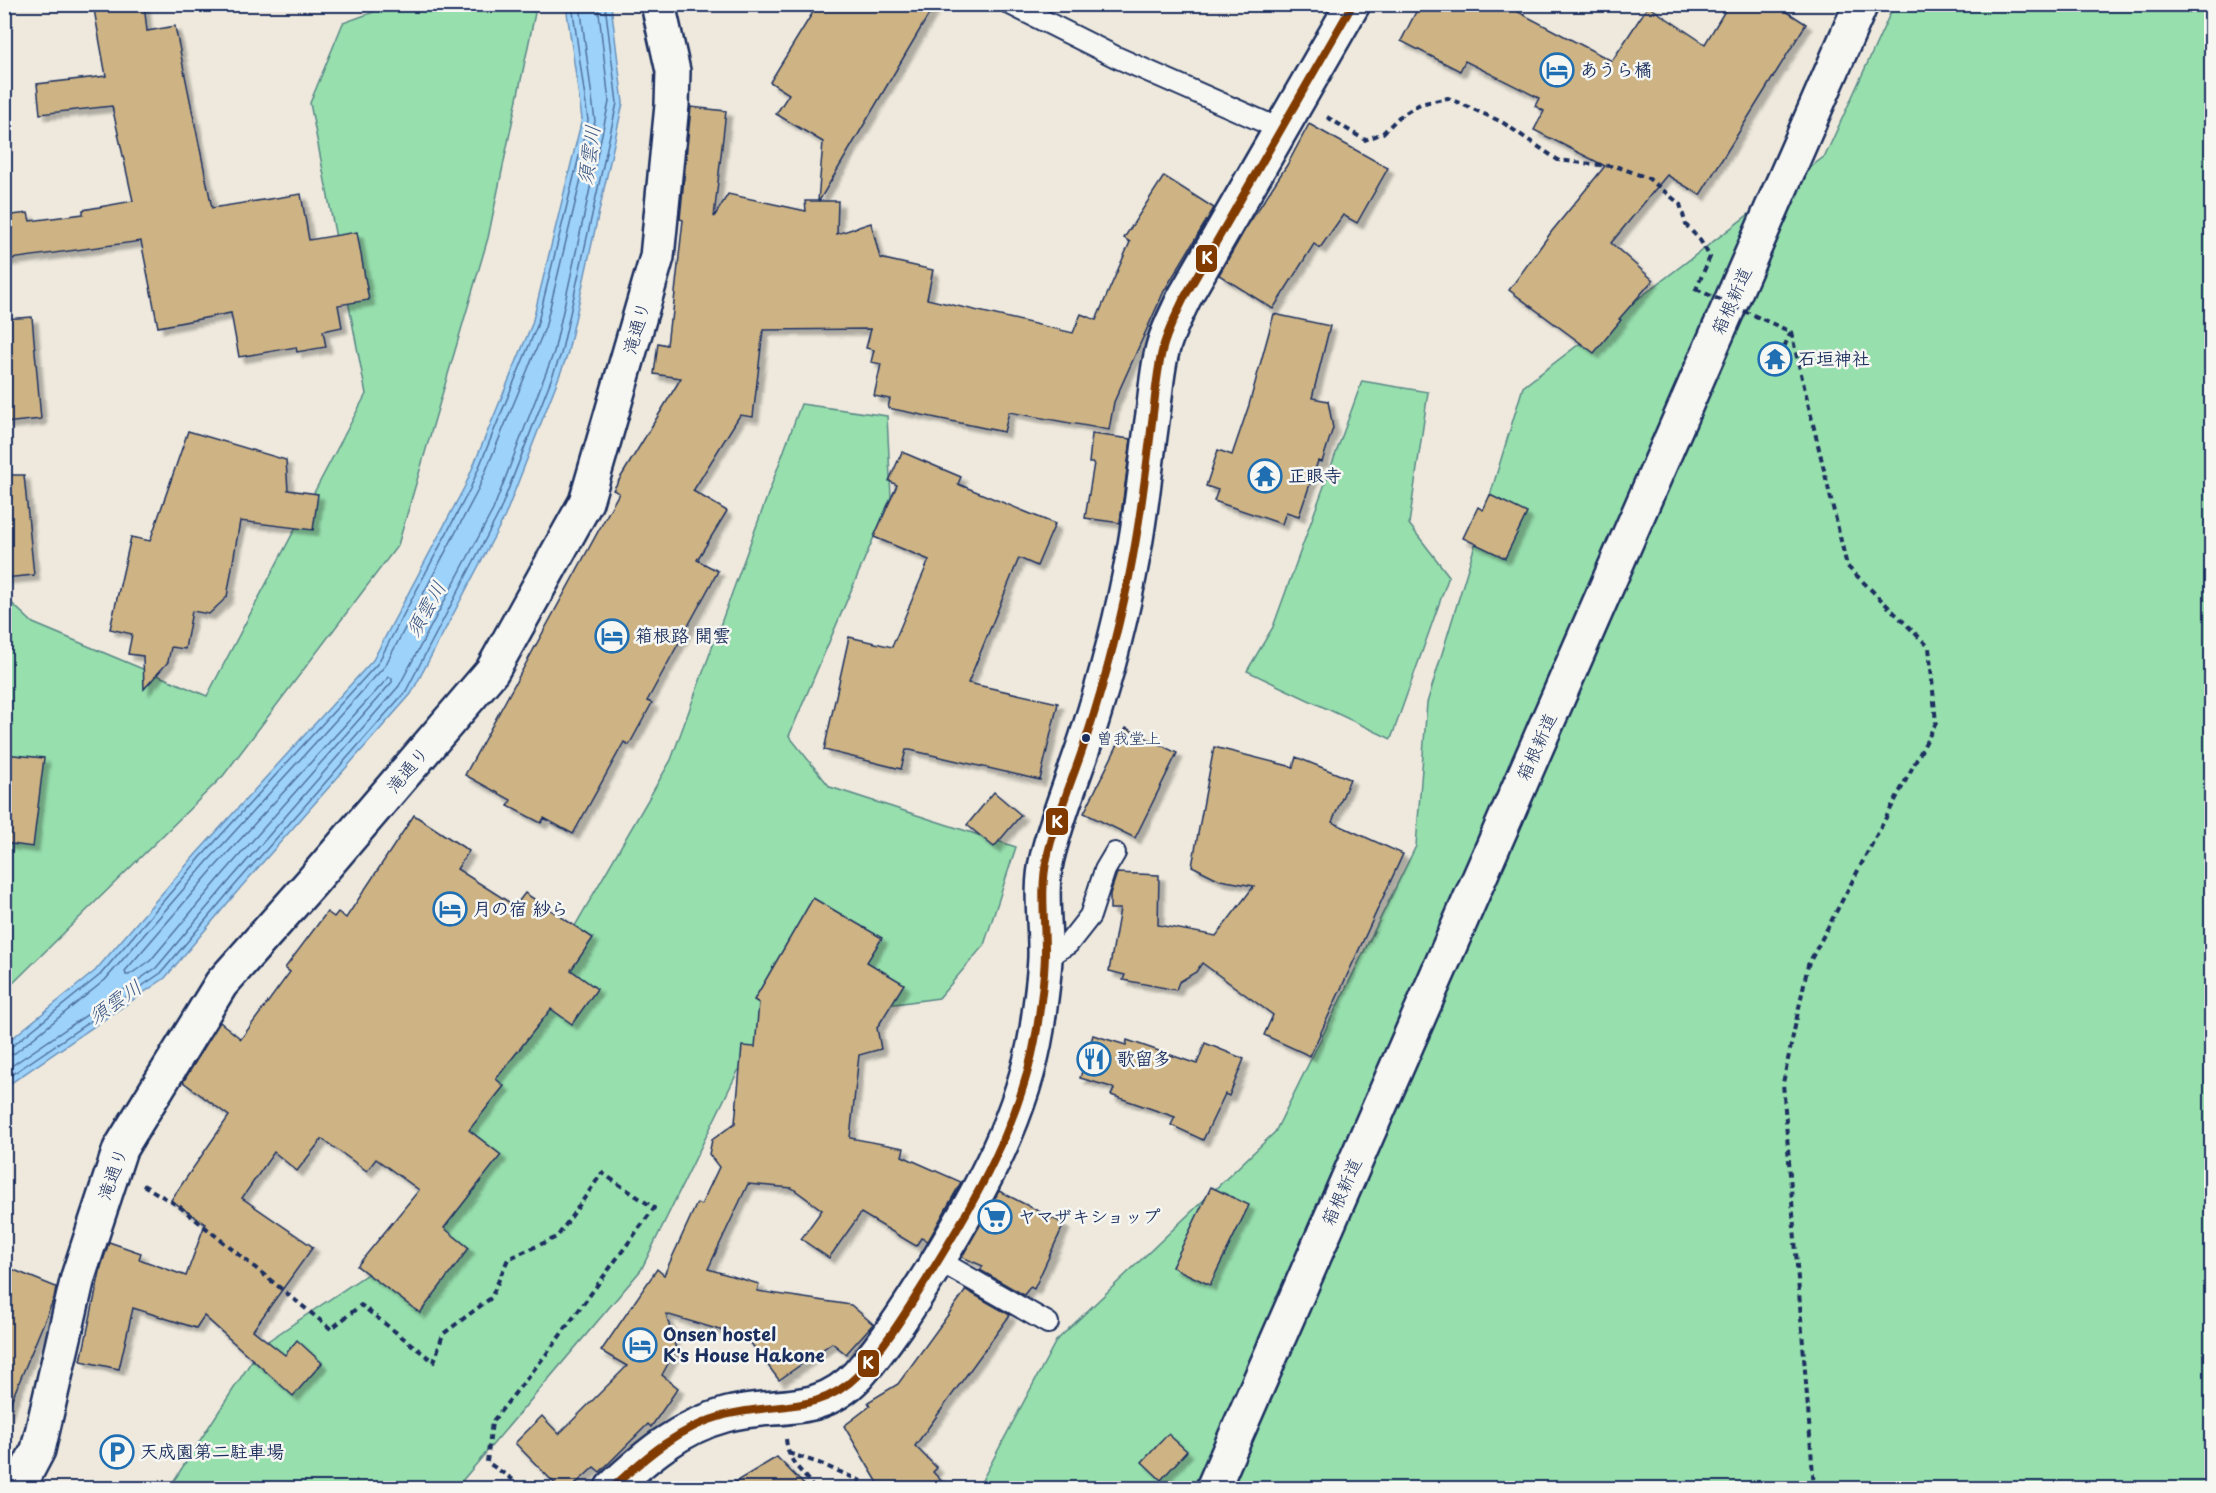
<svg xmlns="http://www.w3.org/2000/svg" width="2216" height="1493" font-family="'Playpen Sans','Klee One',sans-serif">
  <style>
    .green { fill: #97dfad; stroke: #598786; stroke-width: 1.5 }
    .water { fill: #9dd3fb; stroke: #6991bc; stroke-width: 1.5 }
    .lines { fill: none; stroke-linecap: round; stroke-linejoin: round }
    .shore { stroke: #4f719d; stroke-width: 1.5 }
    .building { fill: #ceb484; stroke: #1b2f5e; stroke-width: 1.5; filter: url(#shadow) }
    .lane-casing { stroke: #1b2f5e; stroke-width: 24 }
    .street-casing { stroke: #1b2f5e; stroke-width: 38 }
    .secondary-casing { stroke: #1b2f5e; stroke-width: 38 }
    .highway-casing { stroke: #1b2f5e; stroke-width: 38 }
    .path { stroke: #1b2f5e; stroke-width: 4; stroke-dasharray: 6 4.5; stroke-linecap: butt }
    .lane { stroke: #f6f6f2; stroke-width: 20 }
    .street { stroke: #f6f6f2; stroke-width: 33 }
    .secondary { stroke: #f6f6f2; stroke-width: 33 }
    .highway { stroke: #f6f6f2; stroke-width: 33 }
    .path-bridge { stroke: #1b2f5e; stroke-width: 4; stroke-dasharray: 6 4.5; stroke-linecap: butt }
    .bus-1-casing { stroke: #f6f6f2; stroke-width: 12 }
    .bus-1 { stroke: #813b00; stroke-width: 8 }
    .bus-dot { fill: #1b2f5e; stroke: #f6f6f2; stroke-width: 2 }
    .labels { text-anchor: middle; stroke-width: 5; stroke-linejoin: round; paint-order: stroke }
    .bus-label { font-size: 16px; fill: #1b2f5e; stroke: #f6f6f2; text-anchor: start }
    .poi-label { font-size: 18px; font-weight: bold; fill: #1b2f5e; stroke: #f6f6f2; text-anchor: start }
    .street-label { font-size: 18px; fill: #1b2f5e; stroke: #f6f6f2 }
    .water-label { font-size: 20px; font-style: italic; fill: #3c5885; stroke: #f6f6f2 }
    .line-badge { stroke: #f6f6f2; stroke-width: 2 }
    .badge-label { font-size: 16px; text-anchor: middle; font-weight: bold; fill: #fff }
  </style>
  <defs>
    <filter id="shadow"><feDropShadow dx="5.5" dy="5.5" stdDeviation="1.5" flood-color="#0004"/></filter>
  </defs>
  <rect width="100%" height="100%" fill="#eee9dc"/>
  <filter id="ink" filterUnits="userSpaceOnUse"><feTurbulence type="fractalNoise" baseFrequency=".0167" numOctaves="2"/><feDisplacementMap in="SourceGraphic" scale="12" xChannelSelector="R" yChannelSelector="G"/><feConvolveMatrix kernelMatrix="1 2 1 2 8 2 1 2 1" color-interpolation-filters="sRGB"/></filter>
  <g filter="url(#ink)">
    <g class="green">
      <polygon points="393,5 525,5 535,13 488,238 398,545 223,776 5,991 4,596 33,623 207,696 366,394 310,103 343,23"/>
      <polygon points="1894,5 2211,5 2211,1488 978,1488 1056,1341 1275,1132 1416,846 1427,703 1523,387 1825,156"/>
      <polygon points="1362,381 1428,392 1409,524 1449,576 1391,739 1247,671 1273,627"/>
      <polygon points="801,404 887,416 891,497 789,736 830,787 1016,847 984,945 939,998 814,1015 738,1071 641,1270 456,1488 169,1488 262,1345 400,1252 494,1066 671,760"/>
    </g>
    <polygon class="water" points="566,5 611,5 623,103 567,356 505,516 411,694 241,887 165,978 5,1087 5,1044 95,971 197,853 373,660 465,486 532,324 582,119"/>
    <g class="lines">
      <g class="shore">
        <polygon points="389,677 392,678 392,682 224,873 150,961 129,975 126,975 125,971 214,868"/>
        <polyline points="4,1048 11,1047 100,975 201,857 378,663 470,489 537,326 588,120 572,4"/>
        <polyline points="4,1056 15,1053 105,980 207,862 385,666 477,492 545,328 595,121 580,4"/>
        <polyline points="4,1071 156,968 231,879 399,686 493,510 554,352 609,102 598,4"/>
        <polyline points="4,1080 161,973 236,884 406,691 499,513 561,354 617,103 605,4"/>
      </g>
    </g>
    <g class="building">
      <polygon points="93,4 144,4 147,31 175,26 212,208 301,194 309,240 357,232 369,300 338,305 342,327 323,331 326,347 297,352 296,347 239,357 231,313 158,327 141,241 4,260 4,216 28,213 30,221 83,214 83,210 133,201 112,106 40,114 37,84 106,76"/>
      <polygon points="818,4 935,4 819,201 838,201 837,234 871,223 880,258 933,270 927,299 1073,333 1081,314 1096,320 1130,242 1124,238 1164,176 1214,208 1164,291 1114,402 1109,430 1009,412 1004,432 888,408 890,399 874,396 881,364 871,362 874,350 866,348 871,329 763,330 753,417 740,415 693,491 727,511 697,560 718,571 647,701 652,703 629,745 624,742 573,834 544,818 541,823 508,806 511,800 465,775 619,493 613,490 681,378 654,374 658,343 667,345 670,320 672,320 683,220 680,219 691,107 726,111 714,217 728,194 806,211 805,201 818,201 823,142 776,114 789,94 770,82"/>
      <polygon points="1420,4 1503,4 1612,61 1648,6 1705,44 1729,4 1775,4 1806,24 1700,195 1667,175 1611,243 1653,280 1619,319 1621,320 1594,353 1509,290 1552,231 1605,166 1534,130 1544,111 1535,106 1539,98 1465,61 1460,71 1401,41"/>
      <polygon points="1309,124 1388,168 1357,223 1343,215 1320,248 1314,244 1273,309 1219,275 1246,228 1287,165"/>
      <polygon points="1274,314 1330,326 1312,398 1328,401 1333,428 1322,462 1318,461 1299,516 1286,512 1282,524 1214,501 1218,490 1206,486 1218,450 1232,455 1249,405"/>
      <polygon points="32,317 41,419 4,423 4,319"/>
      <polygon points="188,431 286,460 288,490 318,494 313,530 240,521 227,597 209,614 192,611 185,649 171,647 168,662 144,689 143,656 128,654 132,634 110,629 131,537 150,541"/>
      <polygon points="1092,434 1131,439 1120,523 1085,518 1094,463 1089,463"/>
      <polygon points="902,452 961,477 958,484 1055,524 1037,566 1019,558 968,683 1058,703 1040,780 910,750 906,750 901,769 824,750 849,637 892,647 929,560 874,537 897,485 889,481"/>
      <polygon points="4,475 24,475 34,575 4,578"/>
      <polygon points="1490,495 1527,513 1505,558 1463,538 1478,507 1483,510"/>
      <polygon points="1126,728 1177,753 1135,838 1084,813"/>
      <polygon points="1214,747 1293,767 1296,757 1350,779 1332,822 1403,854 1310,1056 1264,1035 1273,1015 1202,963 1196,972 1179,982 1176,990 1123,980 1125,975 1109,971 1120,909 1110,909 1110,894 1117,873 1159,875 1158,925 1216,936 1254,886 1220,880 1192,866"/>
      <polygon points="4,754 44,758 33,847 4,843"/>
      <polygon points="994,792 1021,815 994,847 967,825"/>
      <polygon points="414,815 469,851 457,869 515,906 525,893 593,938 571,970 597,989 572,1024 551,1009 496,1079 504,1086 469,1130 501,1155 444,1228 469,1248 420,1313 357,1266 419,1190 376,1159 367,1171 322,1139 297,1171 274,1152 242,1198 313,1247 253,1330 285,1355 297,1340 322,1363 293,1396 204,1316 196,1328 133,1308 119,1369 81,1361 101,1267 109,1242 141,1253 139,1259 186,1276 205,1224 171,1200 229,1116 183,1082 220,1022 241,1039 290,972 285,968 327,912 334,917 338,912 346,918"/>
      <polygon points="813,898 882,938 867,962 904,984 877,1028 881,1049 859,1055 850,1138 904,1148 902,1156 961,1182 928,1241 921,1238 916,1246 861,1213 829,1258 801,1239 822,1210 792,1188 748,1184 708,1269 759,1284 757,1291 851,1305 873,1324 846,1354 832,1343 779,1380 747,1338 666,1314 676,1349 662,1375 678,1388 651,1427 648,1424 600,1472 594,1467 571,1488 559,1488 515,1443 542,1416 559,1434 627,1366 601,1351 657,1269 664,1275 697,1203 701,1205 719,1167 709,1154 712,1140 735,1123 742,1046 755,1047 759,1003 754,1000"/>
      <polygon points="1093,1035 1126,1045 1127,1040 1197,1064 1205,1043 1244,1059 1229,1096 1225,1094 1203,1140 1171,1125 1175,1117 1111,1095 1114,1089 1111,1087 1080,1078"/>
      <polygon points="1211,1187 1249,1205 1210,1285 1172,1267"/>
      <polygon points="999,1191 1064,1224 1034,1289 1030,1287 1024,1295 980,1270 983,1266 962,1257"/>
      <polygon points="4,1266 56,1287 54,1298 5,1416"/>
      <polygon points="966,1290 1010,1315 915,1446 937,1468 933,1472 948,1488 881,1488 844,1426 870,1406 868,1402 898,1384"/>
      <polygon points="1168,1434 1187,1451 1161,1480 1142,1462"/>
      <polygon points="777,1457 807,1488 725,1488"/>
    </g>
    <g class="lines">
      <defs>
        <g id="lane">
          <polyline points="1010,4 1116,57 1280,129"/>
          <polyline points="1045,958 1068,944 1090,916 1105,870 1115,853"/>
          <polyline points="938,1260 1048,1323"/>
        </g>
        <polyline id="street" points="18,1488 38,1450 78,1277 120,1149 221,984 311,883 492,671 586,502 657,257 672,105 673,71 658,4"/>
        <path id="secondary" d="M612,1488C645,1457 680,1427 725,1415C774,1401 817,1419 858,1375C888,1341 912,1302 936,1264C981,1190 1023,1115 1037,1029C1040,1006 1044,981 1045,958C1046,924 1039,891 1047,858C1057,816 1074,777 1087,736C1106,677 1122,617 1133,556C1142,509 1146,461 1153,414C1156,391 1157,366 1164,344C1169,328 1177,313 1184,298L1353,4"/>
        <polyline id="highway" points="1213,1488 1861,4"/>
      </defs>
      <use href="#lane" class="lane-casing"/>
      <use href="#street" class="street-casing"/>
      <use href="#secondary" class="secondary-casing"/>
      <use href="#highway" class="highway-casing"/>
      <g class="path">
        <polyline points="1327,117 1365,140 1383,133 1399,117 1420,104 1448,98 1502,122 1558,160 1618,167 1648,178 1680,204 1686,225 1700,240 1710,257 1694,294"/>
        <polyline points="1762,319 1791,332 1778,360"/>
        <polyline points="1791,332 1847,566 1929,647 1936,723 1808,965 1783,1083 1814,1488"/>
        <polyline points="143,1185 180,1207 331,1329 361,1305 434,1362 443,1334 491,1298 508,1259 557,1237 602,1173 654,1208 548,1352 492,1422 487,1462 525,1488"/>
        <path d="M786,1439C789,1466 801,1467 813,1488"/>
        <polyline points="788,1453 819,1463 861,1481"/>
      </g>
      <use href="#lane" class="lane"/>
      <use href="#street" class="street"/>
      <use href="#secondary" class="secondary"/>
      <use href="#highway" class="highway"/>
      <polyline class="path-bridge" points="1696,289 1762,319"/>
      <defs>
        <path id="bus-1" d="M612,1488C645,1457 680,1427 725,1415C774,1402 819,1415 858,1375C884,1348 905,1314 925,1282C974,1204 1022,1121 1037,1029C1041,1003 1045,977 1045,951C1045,920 1040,889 1047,858C1056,816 1074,777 1087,736C1106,677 1122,617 1133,556C1142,509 1147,462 1153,414C1156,391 1157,367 1164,344C1169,328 1177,313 1184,298L1353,4"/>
      </defs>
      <use href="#bus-1" class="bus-1-casing"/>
      <use href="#bus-1" class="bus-1"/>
    </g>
  </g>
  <defs>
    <symbol id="hotel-ring" viewBox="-11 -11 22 22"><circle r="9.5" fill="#f6f6f2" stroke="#1f6fb2" stroke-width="1.5"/><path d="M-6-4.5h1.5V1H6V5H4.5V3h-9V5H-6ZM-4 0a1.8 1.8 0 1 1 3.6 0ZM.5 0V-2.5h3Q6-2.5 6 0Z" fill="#1f6fb2"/></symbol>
    <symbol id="temple-ring" viewBox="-11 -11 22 22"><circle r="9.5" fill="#f6f6f2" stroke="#1f6fb2" stroke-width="1.5"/><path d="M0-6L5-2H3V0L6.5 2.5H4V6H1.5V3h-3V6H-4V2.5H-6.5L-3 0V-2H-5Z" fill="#1f6fb2"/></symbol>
    <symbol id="restaurant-ring" viewBox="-11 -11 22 22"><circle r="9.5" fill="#f6f6f2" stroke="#1f6fb2" stroke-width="1.5"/><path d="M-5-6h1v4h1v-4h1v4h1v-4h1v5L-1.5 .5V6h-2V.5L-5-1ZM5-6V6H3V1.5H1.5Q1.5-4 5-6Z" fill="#1f6fb2"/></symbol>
    <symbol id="supermarket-ring" viewBox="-11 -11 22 22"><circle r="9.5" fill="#f6f6f2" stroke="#1f6fb2" stroke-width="1.5"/><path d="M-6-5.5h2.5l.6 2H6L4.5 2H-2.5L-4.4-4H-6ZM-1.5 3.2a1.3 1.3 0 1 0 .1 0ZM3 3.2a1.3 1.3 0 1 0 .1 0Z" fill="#1f6fb2"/></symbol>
    <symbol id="parking-ring" viewBox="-11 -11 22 22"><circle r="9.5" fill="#f6f6f2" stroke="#1f6fb2" stroke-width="1.5"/><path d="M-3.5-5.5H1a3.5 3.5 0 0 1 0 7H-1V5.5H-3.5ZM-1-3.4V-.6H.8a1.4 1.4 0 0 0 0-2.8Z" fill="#1f6fb2"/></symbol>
  </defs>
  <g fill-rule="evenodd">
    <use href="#hotel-ring" x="1538" y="51" width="38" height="38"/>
    <use href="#temple-ring" x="1756" y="340" width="38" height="38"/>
    <use href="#temple-ring" x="1246" y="457" width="38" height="38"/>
    <use href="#hotel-ring" x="593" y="617" width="38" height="38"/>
    <use href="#hotel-ring" x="431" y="890" width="38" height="38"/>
    <use href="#restaurant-ring" x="1075" y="1040" width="38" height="38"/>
    <use href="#supermarket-ring" x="976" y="1198" width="38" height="38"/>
    <use href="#hotel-ring" x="621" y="1326" width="38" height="38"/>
    <use href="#parking-ring" x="98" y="1433" width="38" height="38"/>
  </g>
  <circle class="bus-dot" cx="1086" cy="738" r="5"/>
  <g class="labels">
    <g class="bus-label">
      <text x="1097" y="744">曽我堂上</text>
    </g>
    <g class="poi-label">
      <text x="1580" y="76">あうら橘</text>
      <text x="1798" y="365">石垣神社</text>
      <text x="1288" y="482">正眼寺</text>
      <text x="635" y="642">箱根路 開雲</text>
      <text x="473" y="915">月の宿 紗ら</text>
      <text x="1117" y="1065">歌留多</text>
      <text x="1018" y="1223">ヤマザキショップ</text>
      <text x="663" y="1341">Onsen hostel<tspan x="663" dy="21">K's House Hakone</tspan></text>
      <text x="140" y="1458">天成園第二駐車場</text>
    </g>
    <g class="street-label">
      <text transform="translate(1732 301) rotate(-66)" y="6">箱根新道</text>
      <text transform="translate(637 328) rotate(-74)" y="6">滝通り</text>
      <text transform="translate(1537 747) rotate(-66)" y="6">箱根新道</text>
      <text transform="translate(408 770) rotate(-50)" y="6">滝通り</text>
      <text transform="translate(113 1174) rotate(-70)" y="6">滝通り</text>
      <text transform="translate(1342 1192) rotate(-66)" y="6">箱根新道</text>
    </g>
    <g class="water-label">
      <text transform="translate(589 155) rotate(-82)" y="7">須雲川</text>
      <text transform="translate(426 609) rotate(-61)" y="7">須雲川</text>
      <text transform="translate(115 1002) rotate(-35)" y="7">須雲川</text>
    </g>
  </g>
  <g class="line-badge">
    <rect x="1195" y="244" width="23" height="29" rx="6" fill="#813b00"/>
    <rect x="1045" y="807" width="24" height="29" rx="6" fill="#813b00"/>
    <rect x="857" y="1349" width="23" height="29" rx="6" fill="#813b00"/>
  </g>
  <g class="badge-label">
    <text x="1207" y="264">K</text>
    <text x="1057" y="828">K</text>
    <text x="868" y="1369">K</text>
  </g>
  <rect width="2216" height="1493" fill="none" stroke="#f6f6f2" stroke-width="24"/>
  <rect x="12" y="12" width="2192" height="1469" fill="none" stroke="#1b2f5e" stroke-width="2" filter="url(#ink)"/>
</svg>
